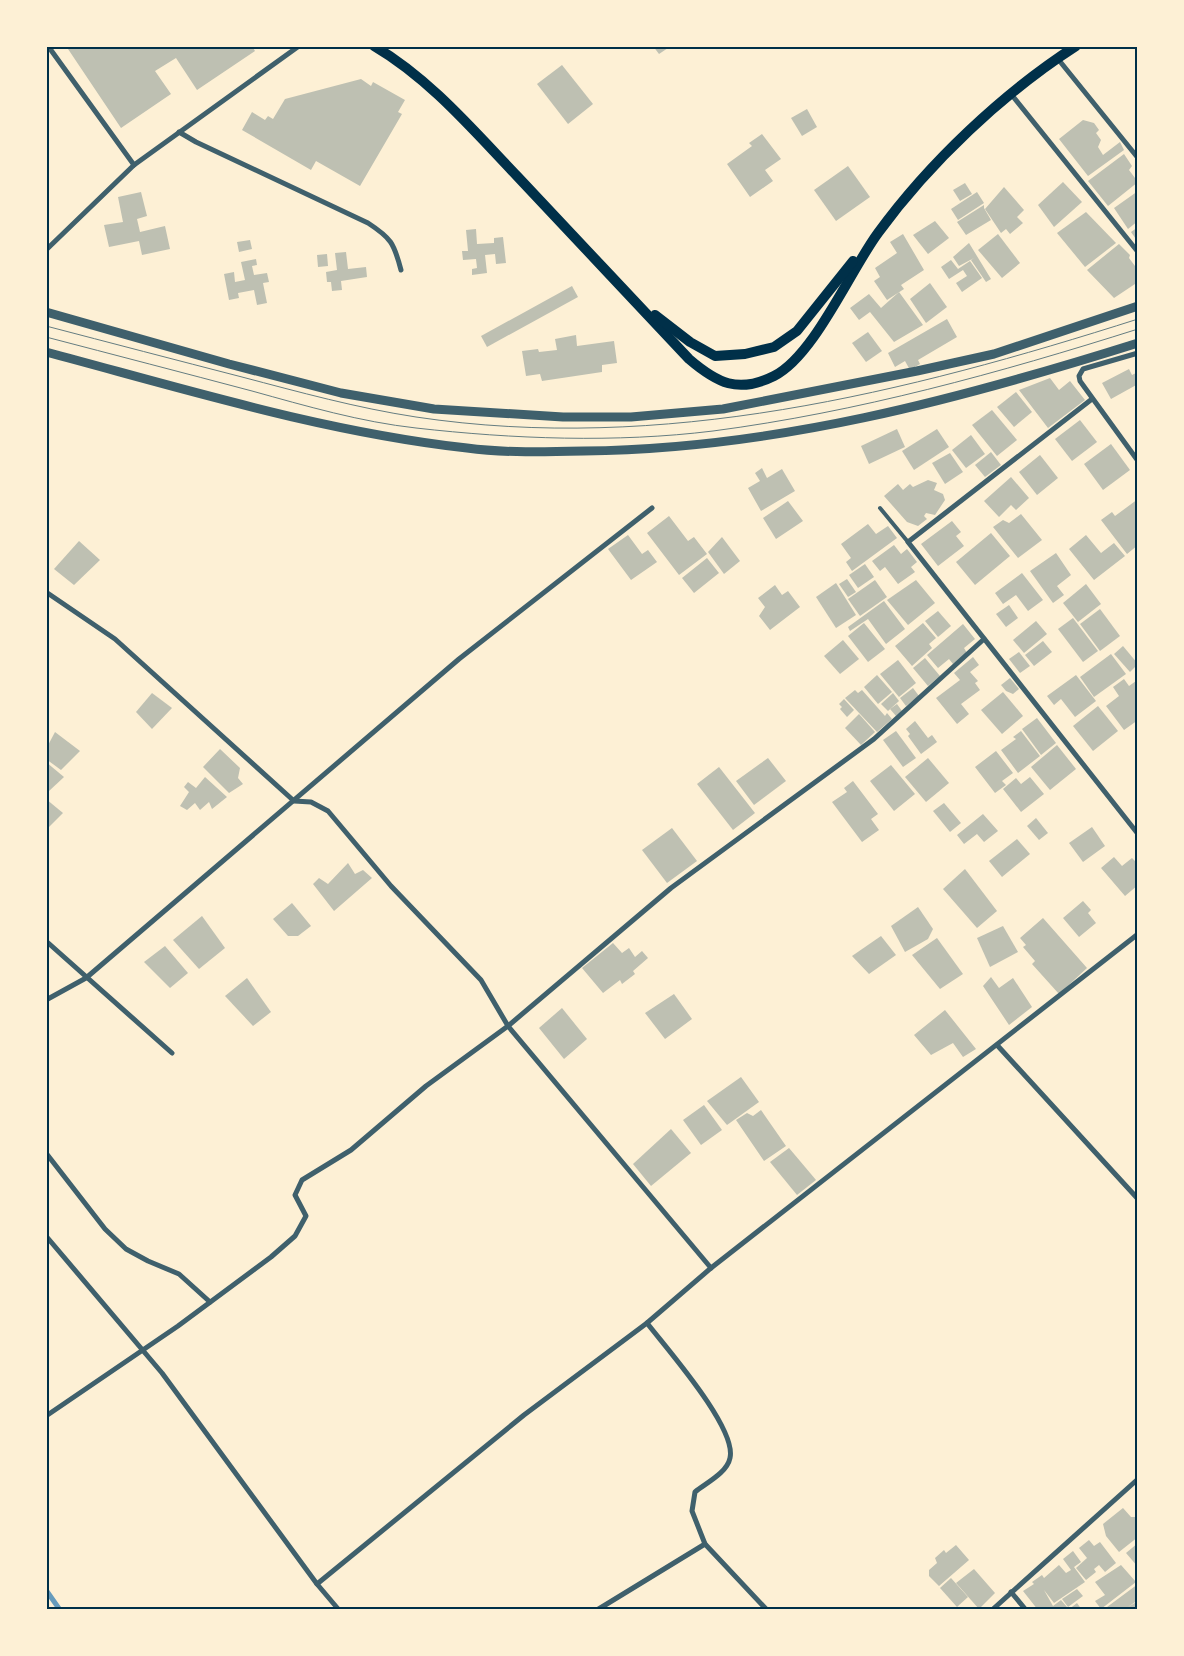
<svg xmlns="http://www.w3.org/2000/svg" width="1184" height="1656" font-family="'PT Sans Narrow',sans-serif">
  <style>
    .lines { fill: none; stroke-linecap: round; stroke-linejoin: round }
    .stream { stroke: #669bbc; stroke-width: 5 }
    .building { fill: #bec0b2 }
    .service { stroke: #3f606c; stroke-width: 4 }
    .minor { stroke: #3f606c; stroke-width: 5 }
    .tertiary { stroke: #3f606c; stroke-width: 9 }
    .secondary { stroke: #003049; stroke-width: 10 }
    .tram { stroke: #657d81; stroke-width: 1 }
    .neatline { fill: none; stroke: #003049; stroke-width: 2 }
  </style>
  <rect width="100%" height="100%" fill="#fdf0d5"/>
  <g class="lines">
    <polyline class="stream" points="46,1590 60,1610"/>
  </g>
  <g class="building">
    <polygon points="66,46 252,46 255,51 197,90 176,58 155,71 171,94 121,128"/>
    <polygon points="653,46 671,46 659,54"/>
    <polygon points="562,65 593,104 568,124 537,84"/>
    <polygon points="361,79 371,86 373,82 405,100 398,112 402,114 360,186 316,161 311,170 242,130 252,112 265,120 268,116 273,119 285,99"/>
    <polygon points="807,109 817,127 802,136 791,118"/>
    <polygon points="1083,120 1094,123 1099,130 1096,133 1101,140 1098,147 1103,155 1120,142 1124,150 1088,176 1059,139"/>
    <polygon points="762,134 781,159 765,170 773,181 750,197 727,164 752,146 749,143"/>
    <polygon points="1124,154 1132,166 1129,170 1138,182 1108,206 1088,181"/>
    <polygon points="848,166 870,197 836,221 814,190"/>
    <polygon points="1063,182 1082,202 1054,227 1038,205"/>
    <polygon points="965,183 972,194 960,201 953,190"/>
    <polygon points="1004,187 1024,210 1017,217 1023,223 1010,234 1006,229 1001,233 985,209"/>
    <polygon points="1138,191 1138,221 1128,229 1114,208"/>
    <polygon points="141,192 147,216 137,219 140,232 165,226 170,249 142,255 139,241 109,247 104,225 123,222 118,197"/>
    <polygon points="977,192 984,203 958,220 951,209"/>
    <polygon points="984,205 984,208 991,220 966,235 957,222"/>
    <polygon points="1086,212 1116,243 1085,267 1057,233"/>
    <polygon points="935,221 949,238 928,254 913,235"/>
    <polygon points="1138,227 1138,242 1131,232"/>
    <polygon points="476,229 477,244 494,243 494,238 503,237 506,263 496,264 495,254 485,255 487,273 472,275 472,269 477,268 476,259 463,260 462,251 468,251 466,230"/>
    <polygon points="903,234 924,270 901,285 904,289 887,300 874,281 880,277 875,268 897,253 890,242"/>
    <polygon points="998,234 1020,263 1002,278 978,250"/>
    <polygon points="250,240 252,249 239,252 237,242"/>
    <polygon points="969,243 991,279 986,282 971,260 974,258 959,266 953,257"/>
    <polygon points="1119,244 1130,255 1129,258 1138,270 1138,282 1114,298 1087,270"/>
    <polygon points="346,252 348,269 366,267 367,277 341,281 342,290 332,291 331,282 327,282 326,272 337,270 335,253"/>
    <polygon points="327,254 328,266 318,267 317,255"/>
    <polygon points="256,259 257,265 252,266 254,275 267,273 269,282 263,283 267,303 257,305 254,290 238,293 239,298 229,300 224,274 234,272 235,282 245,280 241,262"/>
    <polygon points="951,260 958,269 970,261 982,278 962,292 956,283 967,276 963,270 949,279 941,267"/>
    <polygon points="930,283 947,307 926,323 910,299"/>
    <polygon points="572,286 578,297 487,347 481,336"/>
    <polygon points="899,292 923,325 894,342 870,312 859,320 850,308 869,294 881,308"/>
    <polygon points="947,319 957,337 918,360 920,364 910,370 905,361 895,367 888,353"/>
    <polygon points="868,332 882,351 866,362 852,343"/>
    <polygon points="576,335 577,346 614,341 617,363 602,365 602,372 542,381 540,374 526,376 522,351 538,349 539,352 557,350 555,339"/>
    <polygon points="1129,369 1132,375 1138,372 1138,384 1111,399 1102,383"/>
    <polygon points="1050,378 1059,390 1070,381 1085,400 1048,428 1019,390"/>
    <polygon points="1016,392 1032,412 1014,427 997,407"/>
    <polygon points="992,410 1017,440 997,456 972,425"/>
    <polygon points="1080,420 1097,442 1072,461 1055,439"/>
    <polygon points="897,429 905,447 869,464 861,446"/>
    <polygon points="937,429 949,447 914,470 902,451"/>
    <polygon points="971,435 985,454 966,468 952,450"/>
    <polygon points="1111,444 1130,470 1103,490 1084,464"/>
    <polygon points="991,452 1001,465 985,477 975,465"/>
    <polygon points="950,453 963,472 945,484 932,463"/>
    <polygon points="1040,455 1058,478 1037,495 1019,472"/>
    <polygon points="762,468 767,478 782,469 795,491 761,511 748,488 760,481 755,473"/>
    <polygon points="1011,477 1029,498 1016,510 1011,505 999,517 984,501"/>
    <polygon points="928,480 937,483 934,490 943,494 945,500 935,515 926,513 924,516 927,519 918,526 907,522 884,496 898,484 903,490 910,484 913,487"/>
    <polygon points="1138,499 1138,545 1127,554 1101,520 1112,512 1115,516"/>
    <polygon points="788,501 803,521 776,539 763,518"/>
    <polygon points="1021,514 1042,540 1018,558 993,527 1003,520 1009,523"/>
    <polygon points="669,516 688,541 694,537 707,554 679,575 647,533"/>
    <polygon points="952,521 961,532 956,536 964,546 938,566 921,544"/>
    <polygon points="868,524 876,534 888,526 897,538 852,571 846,562 851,558 841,544"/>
    <polygon points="991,533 1010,556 975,585 956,562"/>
    <polygon points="628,535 642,554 648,550 657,562 631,580 608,549"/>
    <polygon points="1086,535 1101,553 1114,543 1125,556 1094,580 1069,549"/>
    <polygon points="722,537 740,561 724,574 708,552"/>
    <polygon points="79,541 100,560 74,585 54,569"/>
    <polygon points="894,545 901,554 907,549 917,562 911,567 915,572 898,584 885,567 880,571 872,561"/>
    <polygon points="1056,553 1071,575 1057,586 1064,595 1053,603 1030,571"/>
    <polygon points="707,558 719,573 694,593 682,578"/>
    <polygon points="865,564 874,577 858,588 849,575"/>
    <polygon points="1022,573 1043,600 1028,611 1016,595 1003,604 995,593"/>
    <polygon points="847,579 856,592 848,597 839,584"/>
    <polygon points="875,580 887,597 860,616 848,599"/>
    <polygon points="916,580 935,603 908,625 887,600"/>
    <polygon points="836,583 856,615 836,628 816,597"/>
    <polygon points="1086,584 1101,604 1078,622 1063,603"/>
    <polygon points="775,585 782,595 788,591 800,607 770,630 759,616 765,607 758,598"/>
    <polygon points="884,601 905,629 886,644 868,619 850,631 848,627"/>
    <polygon points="1009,605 1018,618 1006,627 996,614"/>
    <polygon points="1100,609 1120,636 1100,651 1080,624"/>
    <polygon points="938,611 951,626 938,637 925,621"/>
    <polygon points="1073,618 1098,651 1083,662 1058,629"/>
    <polygon points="1036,621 1047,634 1024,653 1013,640"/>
    <polygon points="864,623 885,649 868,662 848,636"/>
    <polygon points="923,623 936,638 929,644 932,648 912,666 895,646"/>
    <polygon points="963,624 975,639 964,648 967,653 953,664 949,659 938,668 927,655"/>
    <polygon points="843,640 859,659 840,674 824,656"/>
    <polygon points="1043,641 1052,652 1034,666 1025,655"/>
    <polygon points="1123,646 1138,664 1130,672 1114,654"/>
    <polygon points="1019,652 1030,666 1020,673 1009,659"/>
    <polygon points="1111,654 1126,674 1094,697 1080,677"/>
    <polygon points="973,657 979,665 970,672 978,681 975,683 980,690 961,704 969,714 957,724 936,698 960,680 954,673"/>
    <polygon points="925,658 940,676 928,686 913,668"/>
    <polygon points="898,660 916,683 899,697 880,674"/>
    <polygon points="877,675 892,692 878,704 864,687"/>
    <polygon points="1076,675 1096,701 1075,717 1061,699 1054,705 1047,696"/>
    <polygon points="1010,678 1019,689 1013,694 1006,691 1001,685"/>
    <polygon points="1124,679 1129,686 1136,681 1138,683 1138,720 1124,730 1106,706 1119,696 1113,687"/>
    <polygon points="913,688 919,696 906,706 900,698"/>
    <polygon points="855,690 858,693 862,690 885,716 887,713 892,719 877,732 845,698"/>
    <polygon points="1003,692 1023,716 1002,734 981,710"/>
    <polygon points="152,693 172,708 152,729 136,712"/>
    <polygon points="893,693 899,701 888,711 881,704"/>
    <polygon points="844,699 854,710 847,717 840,709 842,707 839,704"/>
    <polygon points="897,704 902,711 896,716 890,709"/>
    <polygon points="1098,706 1118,731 1093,751 1073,726"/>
    <polygon points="859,714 875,732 861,745 845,728"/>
    <polygon points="1037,718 1056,743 1041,755 1022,729"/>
    <polygon points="915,721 928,738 932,735 937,742 921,754 908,736 910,734 906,729"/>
    <polygon points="896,731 916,758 903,767 883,740"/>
    <polygon points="1021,731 1040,756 1018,773 1001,750 1016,739 1013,737"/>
    <polygon points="55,732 80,751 61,770 46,759 46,749"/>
    <polygon points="1057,745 1076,769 1050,790 1031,767"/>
    <polygon points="220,749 240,768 238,778 243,784 229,793 203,767"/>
    <polygon points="996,751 1013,773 1002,781 1006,785 995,793 975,767"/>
    <polygon points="768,758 786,781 754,805 736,781"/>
    <polygon points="928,758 949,783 926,802 905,777"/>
    <polygon points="46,762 64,777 48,792 46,791"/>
    <polygon points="891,765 915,794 894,811 870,781"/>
    <polygon points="719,767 755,813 733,830 697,784"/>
    <polygon points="205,777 227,797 212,809 209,802 200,810 195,803 187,810 180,806 189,792 184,787 188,782 196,788"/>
    <polygon points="1030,777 1044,794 1021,812 1003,789 1016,778 1021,784"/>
    <polygon points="853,781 878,814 871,819 879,830 862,842 832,802 847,792 844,788"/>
    <polygon points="46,799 63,813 46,830"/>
    <polygon points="944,803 961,823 950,832 933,811"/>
    <polygon points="983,814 998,831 984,842 977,834 964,844 957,835"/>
    <polygon points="1036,818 1048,833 1039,840 1027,826"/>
    <polygon points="1092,827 1105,846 1083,862 1069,843"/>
    <polygon points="672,828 697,861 667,883 642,850"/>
    <polygon points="1017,839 1030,854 1002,877 989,861"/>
    <polygon points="1114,857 1122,866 1132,858 1138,864 1138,885 1125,896 1101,868"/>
    <polygon points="348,863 355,874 363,870 372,878 334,911 313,884 319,878 328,884"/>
    <polygon points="965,869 997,911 977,928 943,889"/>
    <polygon points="1083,901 1091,910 1088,913 1096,923 1079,937 1063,918"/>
    <polygon points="292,903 311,926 298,936 288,936 273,919"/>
    <polygon points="918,907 933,929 928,939 905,952 891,926"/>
    <polygon points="202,916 225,948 199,969 173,940"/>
    <polygon points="1043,918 1087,968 1059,994 1032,964 1035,961 1023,947 1026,945 1020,938"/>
    <polygon points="1003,926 1018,952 990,967 977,938"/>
    <polygon points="881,936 896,955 869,974 852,956"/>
    <polygon points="937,938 963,974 940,989 912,955"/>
    <polygon points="613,943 622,953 629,948 635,957 642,951 648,958 633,971 635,974 622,984 620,980 603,993 582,968"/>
    <polygon points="165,946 188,973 170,988 144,962"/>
    <polygon points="991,977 999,988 1013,978 1032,1007 1009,1025 983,986"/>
    <polygon points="247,978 271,1012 253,1026 225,996"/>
    <polygon points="674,994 692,1019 665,1039 645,1013"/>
    <polygon points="562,1008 587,1039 564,1059 539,1028"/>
    <polygon points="945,1010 976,1049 963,1057 953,1043 931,1055 914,1035"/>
    <polygon points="741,1077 759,1102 727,1125 707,1101"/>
    <polygon points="704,1105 722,1130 701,1145 683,1120"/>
    <polygon points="761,1110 786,1146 764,1161 736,1120 747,1113 753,1116"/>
    <polygon points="671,1129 691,1153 651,1186 633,1164"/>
    <polygon points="789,1148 816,1180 797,1195 770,1162"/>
    <polygon points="1123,1508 1131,1517 1138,1517 1138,1537 1119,1552 1106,1536 1103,1524"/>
    <polygon points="1089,1540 1094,1546 1100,1542 1116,1563 1105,1572 1099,1565 1094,1569 1096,1572 1086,1580 1076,1568 1087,1558 1079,1548"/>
    <polygon points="1138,1543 1138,1567 1126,1553"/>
    <polygon points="956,1545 969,1560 939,1586 929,1576 929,1570 937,1563 935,1558 944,1550 946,1553"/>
    <polygon points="1073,1551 1081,1562 1074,1567 1085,1582 1054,1603 1044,1590 1053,1606 1061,1600 1067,1607 1063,1610 1038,1610 1023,1591 1034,1584 1032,1582 1042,1575 1044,1578 1059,1565 1066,1573 1071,1570 1063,1559"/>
    <polygon points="1121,1565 1136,1582 1101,1609 1095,1601 1105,1595 1095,1582"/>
    <polygon points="974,1569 995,1593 979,1609 956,1583"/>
    <polygon points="951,1578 968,1597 957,1607 940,1588"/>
    <polygon points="1138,1584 1138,1600 1128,1607 1138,1601 1138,1610 1103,1610"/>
    <polygon points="1077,1589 1083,1596 1068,1607 1062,1599"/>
    <polygon points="1077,1603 1082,1610 1068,1610"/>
  </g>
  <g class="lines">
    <polyline class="service" points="880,508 908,542"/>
    <g class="minor">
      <polyline points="48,46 134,165"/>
      <polyline points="1058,59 1138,158"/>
      <polyline points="1011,94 1138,252"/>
      <path d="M179,132L196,142L368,223C391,238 394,243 401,270"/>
      <polyline points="46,250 134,165 299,46"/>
      <polyline points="1138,353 1083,369 1079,376 1080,381 1138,461"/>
      <polyline points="1092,399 908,542 1138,834"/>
      <polyline points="46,592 115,639 294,801 311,802 328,811 391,886 481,980 508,1026 711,1268"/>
      <polyline points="46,941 172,1053"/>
      <polyline points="46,1000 86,978 459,659 652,508"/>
      <polyline points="997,1045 1138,1199"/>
      <polyline points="46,1153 105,1229 126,1249 148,1261 179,1274 210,1302"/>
      <polyline points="46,1236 162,1373 317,1584 339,1610"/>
      <path d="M647,1323C667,1349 737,1428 730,1458C727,1473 706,1483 695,1492L692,1511L705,1544L767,1610"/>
      <polyline points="46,1416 178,1326 271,1257 295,1236 306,1216 295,1195 302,1180 351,1150 426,1086 508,1026 671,888 874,739 984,639"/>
      <polyline points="317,1584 524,1415 647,1323 711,1268 1138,934"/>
      <polyline points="1011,1592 1026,1610"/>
      <polyline points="597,1610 705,1544"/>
      <polyline points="992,1610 1138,1479"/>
    </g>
    <g class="tertiary">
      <polyline points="46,312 229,364 341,393 434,409 563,417 631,417 723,409 917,371 994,354 1138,306"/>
      <path d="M46,352C185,389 324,432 467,448C505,453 546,452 584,451C774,449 957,400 1138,343"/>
    </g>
    <g class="secondary">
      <path d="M374,46C430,79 473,130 517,176C574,237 632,298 689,359C717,383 738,394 774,376C814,356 850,271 878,233C929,163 1003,93 1076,46"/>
      <polyline points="655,315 690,342 715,356 745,354 774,347 797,331 853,261"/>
    </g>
    <g class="tram">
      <path d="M46,326C111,343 176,360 242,377C299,392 357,408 416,417C662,454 906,393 1138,319"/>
      <path d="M46,337C115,355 184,373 252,391C306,406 361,422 416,428C513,439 616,443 713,431C858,412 999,373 1138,329"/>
    </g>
  </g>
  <rect width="1184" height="1656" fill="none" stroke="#fdf0d5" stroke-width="95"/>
  <rect x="48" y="48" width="1088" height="1560" class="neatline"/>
</svg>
